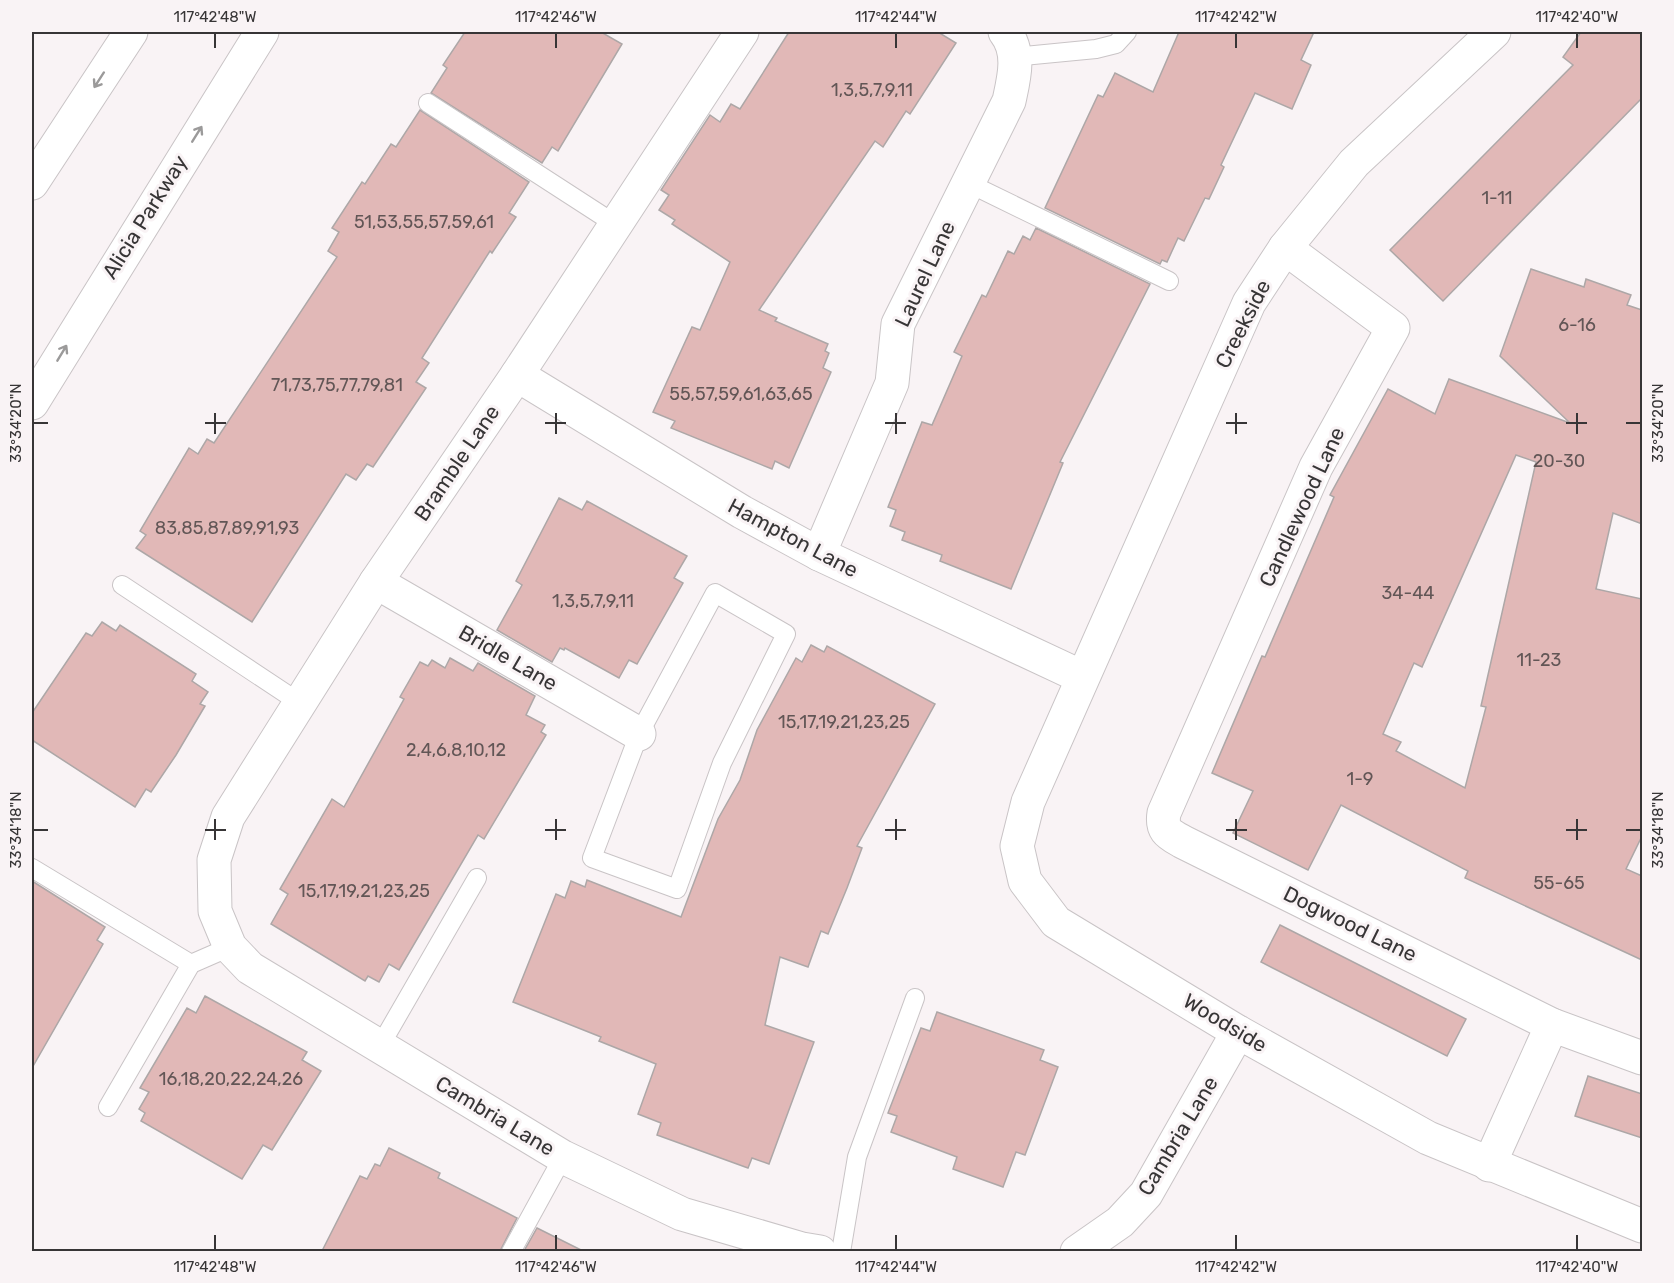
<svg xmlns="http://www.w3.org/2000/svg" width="1674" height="1283" font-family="Rubik,sans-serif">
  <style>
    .building { fill: #e1b8b7; stroke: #ada7a7; stroke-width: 1.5; fill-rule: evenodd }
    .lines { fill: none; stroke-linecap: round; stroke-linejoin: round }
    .service-casing { stroke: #c9c4c6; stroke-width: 20 }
    .minor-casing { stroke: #c9c4c6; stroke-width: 35 }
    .primary-casing { stroke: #c9c4c6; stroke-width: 35 }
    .service { stroke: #fff; stroke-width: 18 }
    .minor { stroke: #fff; stroke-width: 33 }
    .primary { stroke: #fff; stroke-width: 33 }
    .oneway { stroke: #9b9a9a }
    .ticks { fill: none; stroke: #373536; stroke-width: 2 }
    .labels { text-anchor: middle; stroke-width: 6; stroke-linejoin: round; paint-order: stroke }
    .number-label { font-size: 18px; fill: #625656 }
    .street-label { font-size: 21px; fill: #373536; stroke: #f9f3f5 }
    .neatline { fill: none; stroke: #373536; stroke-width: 2 }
    .ticks-label { font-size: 15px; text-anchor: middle; fill: #373536 }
  </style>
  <rect width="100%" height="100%" fill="#f9f3f5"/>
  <g class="building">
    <polygon points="465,32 601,32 622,44 558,151 552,147 542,163 431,93 447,68 443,65"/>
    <polygon points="789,32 938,32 956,43 910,114 906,111 883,147 875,141 759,310 777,318 775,321 828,344 825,351 829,353 823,368 831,372 789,468 775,461 772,469 671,428 675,421 653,412 692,327 700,330 730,262 672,224 675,220 659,210 669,195 661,190 710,115 720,122 731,104 740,109"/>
    <polygon points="1179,32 1314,32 1301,60 1311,65 1292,109 1255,93 1221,165 1224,167 1209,199 1205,198 1184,241 1178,238 1167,262 1162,260 1160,264 1045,208 1098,95 1103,97 1115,73 1153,92"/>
    <polygon points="1581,32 1642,32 1642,98 1443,301 1390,250 1573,65 1563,57"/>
    <polygon points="420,110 529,182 509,213 516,217 492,253 490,251 422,358 429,363 416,382 426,388 373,467 367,464 356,480 346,474 252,622 136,548 146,535 140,531 189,448 198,454 207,439 214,443 337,257 328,251 339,232 332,228 362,182 365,184 391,144 396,147"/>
    <polygon points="1036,228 1150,284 1060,462 1063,463 1011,589 940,561 942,555 902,540 905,532 890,526 896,510 888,507 922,422 932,425 962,356 954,352 982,295 986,297 1008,251 1014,254 1023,236 1030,240"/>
    <path d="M1531,269L1584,287L1586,279L1631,295L1627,305L1642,310V524L1613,513L1596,589L1642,599V836L1626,869L1642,876V960L1465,878L1468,871L1341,805L1308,870L1233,833L1253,791L1212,773L1262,656L1265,657L1334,497L1330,495L1388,389L1435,414L1449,379L1570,423L1500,356ZM1516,455L1536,462L1481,706L1486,707L1465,788L1396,751L1401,742L1383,734L1414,663L1422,667Z"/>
    <polygon points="559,498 582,510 587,501 687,556 674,578 683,583 637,664 629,660 619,678 565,648 564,650 560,648 552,662 497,630 522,585 516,581"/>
    <polygon points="102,622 116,631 120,625 196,674 192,681 208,692 200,704 205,706 176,755 151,792 146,789 135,807 32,740 32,713 86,633 92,636"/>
    <polygon points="811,645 824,652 827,646 935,704 857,846 862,848 847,888 828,934 821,931 808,967 780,957 765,1025 814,1042 769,1164 752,1158 748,1168 657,1135 661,1123 638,1114 656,1064 599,1041 601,1037 513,1002 556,894 565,898 571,881 585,887 587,880 681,917 718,819 740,780 757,730 796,658 802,662"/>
    <polygon points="450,658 473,671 478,663 535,696 526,715 545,725 541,732 546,735 484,839 478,835 399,970 389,964 379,982 368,976 365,981 271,924 288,894 280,889 332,799 344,807 404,699 400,697 420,662 428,666 432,660 445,668"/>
    <polygon points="32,881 105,927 97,940 103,944 32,1068"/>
    <polygon points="1280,925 1466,1019 1447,1056 1261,962"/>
    <polygon points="205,996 307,1052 302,1060 321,1071 272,1150 263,1145 242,1179 141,1121 145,1113 139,1109 149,1092 140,1088 187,1008 196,1013"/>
    <polygon points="937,1012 1044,1050 1040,1060 1058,1067 1025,1155 1016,1152 1003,1187 953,1169 957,1157 891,1132 897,1116 888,1113 921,1028 930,1031"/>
    <polygon points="1588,1076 1642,1094 1642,1138 1575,1116"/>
    <polygon points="389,1148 440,1173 438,1178 517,1218 500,1251 322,1251 360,1176 367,1179 375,1164 380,1166"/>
    <polygon points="537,1228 583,1251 524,1251"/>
  </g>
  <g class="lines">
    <defs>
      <g id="service">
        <polyline points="1014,57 1096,49 1116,44 1127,32"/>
        <polyline points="428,103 615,224"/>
        <polyline points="968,183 1169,281"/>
        <polyline points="122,585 300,703"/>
        <polygon points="715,593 786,634 722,763 677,889 592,858 639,734"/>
        <polyline points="32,868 191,964"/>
        <polyline points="380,1046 477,878"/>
        <polyline points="108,1107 191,964 230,947"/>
        <polyline points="511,1252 563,1157"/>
        <polyline points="841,1252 857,1157 915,998"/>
      </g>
      <g id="minor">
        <polyline points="742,32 517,375 376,582 228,817 214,860 215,911 230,947 250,968 563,1157 682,1214 802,1249 820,1252"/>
        <polyline points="1494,32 1354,163 1285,248 1249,303 1028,802 1017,846 1025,881 1056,922 1238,1032 1428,1138 1642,1226"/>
        <path d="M1285,248L1393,328L1316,467L1164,813C1161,831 1169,834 1183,842L1552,1025L1642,1058"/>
        <polyline points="517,375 742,512 819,554 1082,677"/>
        <path d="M819,554L892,383L898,324L1009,101C1014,78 1021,52 1005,32"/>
        <polyline points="376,582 639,734"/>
        <polyline points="1489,1165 1552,1025"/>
        <polyline points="1077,1252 1120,1222 1146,1194 1238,1032"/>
      </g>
      <g id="primary">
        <polyline points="32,183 131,32"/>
        <polyline points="32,403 262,32"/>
      </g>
    </defs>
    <use href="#service" class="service-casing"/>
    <use href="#minor" class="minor-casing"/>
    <use href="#primary" class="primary-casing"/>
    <use href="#service" class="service"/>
    <use href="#minor" class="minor"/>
    <use href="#primary" class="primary"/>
  </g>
  <defs><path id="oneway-shaft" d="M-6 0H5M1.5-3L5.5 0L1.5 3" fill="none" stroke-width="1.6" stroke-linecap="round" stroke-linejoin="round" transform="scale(1.5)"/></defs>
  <g class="oneway">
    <use href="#oneway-shaft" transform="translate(99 80) rotate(123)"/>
    <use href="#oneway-shaft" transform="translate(197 134) rotate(-58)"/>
    <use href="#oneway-shaft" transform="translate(62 353) rotate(-59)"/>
  </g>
  <path class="ticks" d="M215,33V48M556,33V48M896,33V48M1236,33V48M1577,33V48M215,413V434M556,413V434M896,413V434M1236,413V434M1577,413V434M33,423H48M205,423H226M545,423H566M885,423H906M1226,423H1247M1566,423H1587M1626,423H1641M215,819V840M556,819V840M896,819V840M1236,819V840M1577,819V840M33,830H48M205,830H226M545,830H566M885,830H906M1226,830H1247M1566,830H1587M1626,830H1641M215,1235V1250M556,1235V1250M896,1235V1250M1236,1235V1250M1577,1235V1250"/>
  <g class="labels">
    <g class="number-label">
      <text x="872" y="96">1,3,5,7,9,11</text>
      <text x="1497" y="204">1-11</text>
      <text x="424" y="228">51,53,55,57,59,61</text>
      <text x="1577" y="331">6-16</text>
      <text x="337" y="391">71,73,75,77,79,81</text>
      <text x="741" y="400">55,57,59,61,63,65</text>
      <text x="1559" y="467">20-30</text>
      <text x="227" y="534">83,85,87,89,91,93</text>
      <text x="1408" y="599">34-44</text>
      <text x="593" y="607">1,3,5,7,9,11</text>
      <text x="1539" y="666">11-23</text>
      <text x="844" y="728">15,17,19,21,23,25</text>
      <text x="456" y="756">2,4,6,8,10,12</text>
      <text x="1360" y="785">1-9</text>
      <text x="1559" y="889">55-65</text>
      <text x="364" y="897">15,17,19,21,23,25</text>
      <text x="231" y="1085">16,18,20,22,24,26</text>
    </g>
    <g class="street-label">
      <text transform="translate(145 217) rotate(-58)" y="7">Alicia Parkway</text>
      <text transform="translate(925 274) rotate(-65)" y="7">Laurel Lane</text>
      <text transform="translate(1243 324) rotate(-63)" y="7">Creekside</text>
      <text transform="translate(457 463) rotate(-56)" y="7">Bramble Lane</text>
      <text transform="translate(1302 507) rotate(-65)" y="7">Candlewood Lane</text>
      <text transform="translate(793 538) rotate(28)" y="7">Hampton Lane</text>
      <text transform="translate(508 658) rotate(30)" y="7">Bridle Lane</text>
      <text transform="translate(1350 924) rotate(26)" y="7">Dogwood Lane</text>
      <text transform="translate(1225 1023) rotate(31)" y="7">Woodside</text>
      <text transform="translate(495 1116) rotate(31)" y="7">Cambria Lane</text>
      <text transform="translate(1178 1136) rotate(-59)" y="7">Cambria Lane</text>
    </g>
  </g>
  <rect width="1674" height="1283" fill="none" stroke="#f9f3f5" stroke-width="66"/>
  <rect x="33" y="33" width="1608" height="1217" class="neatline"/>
  <g class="ticks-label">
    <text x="215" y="22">117°42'48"W</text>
    <text x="556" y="22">117°42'46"W</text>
    <text x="896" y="22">117°42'44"W</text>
    <text x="1236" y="22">117°42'42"W</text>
    <text x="1577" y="22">117°42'40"W</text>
    <text transform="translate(16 423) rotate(-90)" y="5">33°34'20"N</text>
    <text transform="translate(1658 423) rotate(-90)" y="5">33°34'20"N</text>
    <text transform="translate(16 830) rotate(-90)" y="5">33°34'18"N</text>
    <text transform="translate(1658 830) rotate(-90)" y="5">33°34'18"N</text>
    <text x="215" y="1272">117°42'48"W</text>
    <text x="556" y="1272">117°42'46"W</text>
    <text x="896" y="1272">117°42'44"W</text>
    <text x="1236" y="1272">117°42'42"W</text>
    <text x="1577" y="1272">117°42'40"W</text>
  </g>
</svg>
